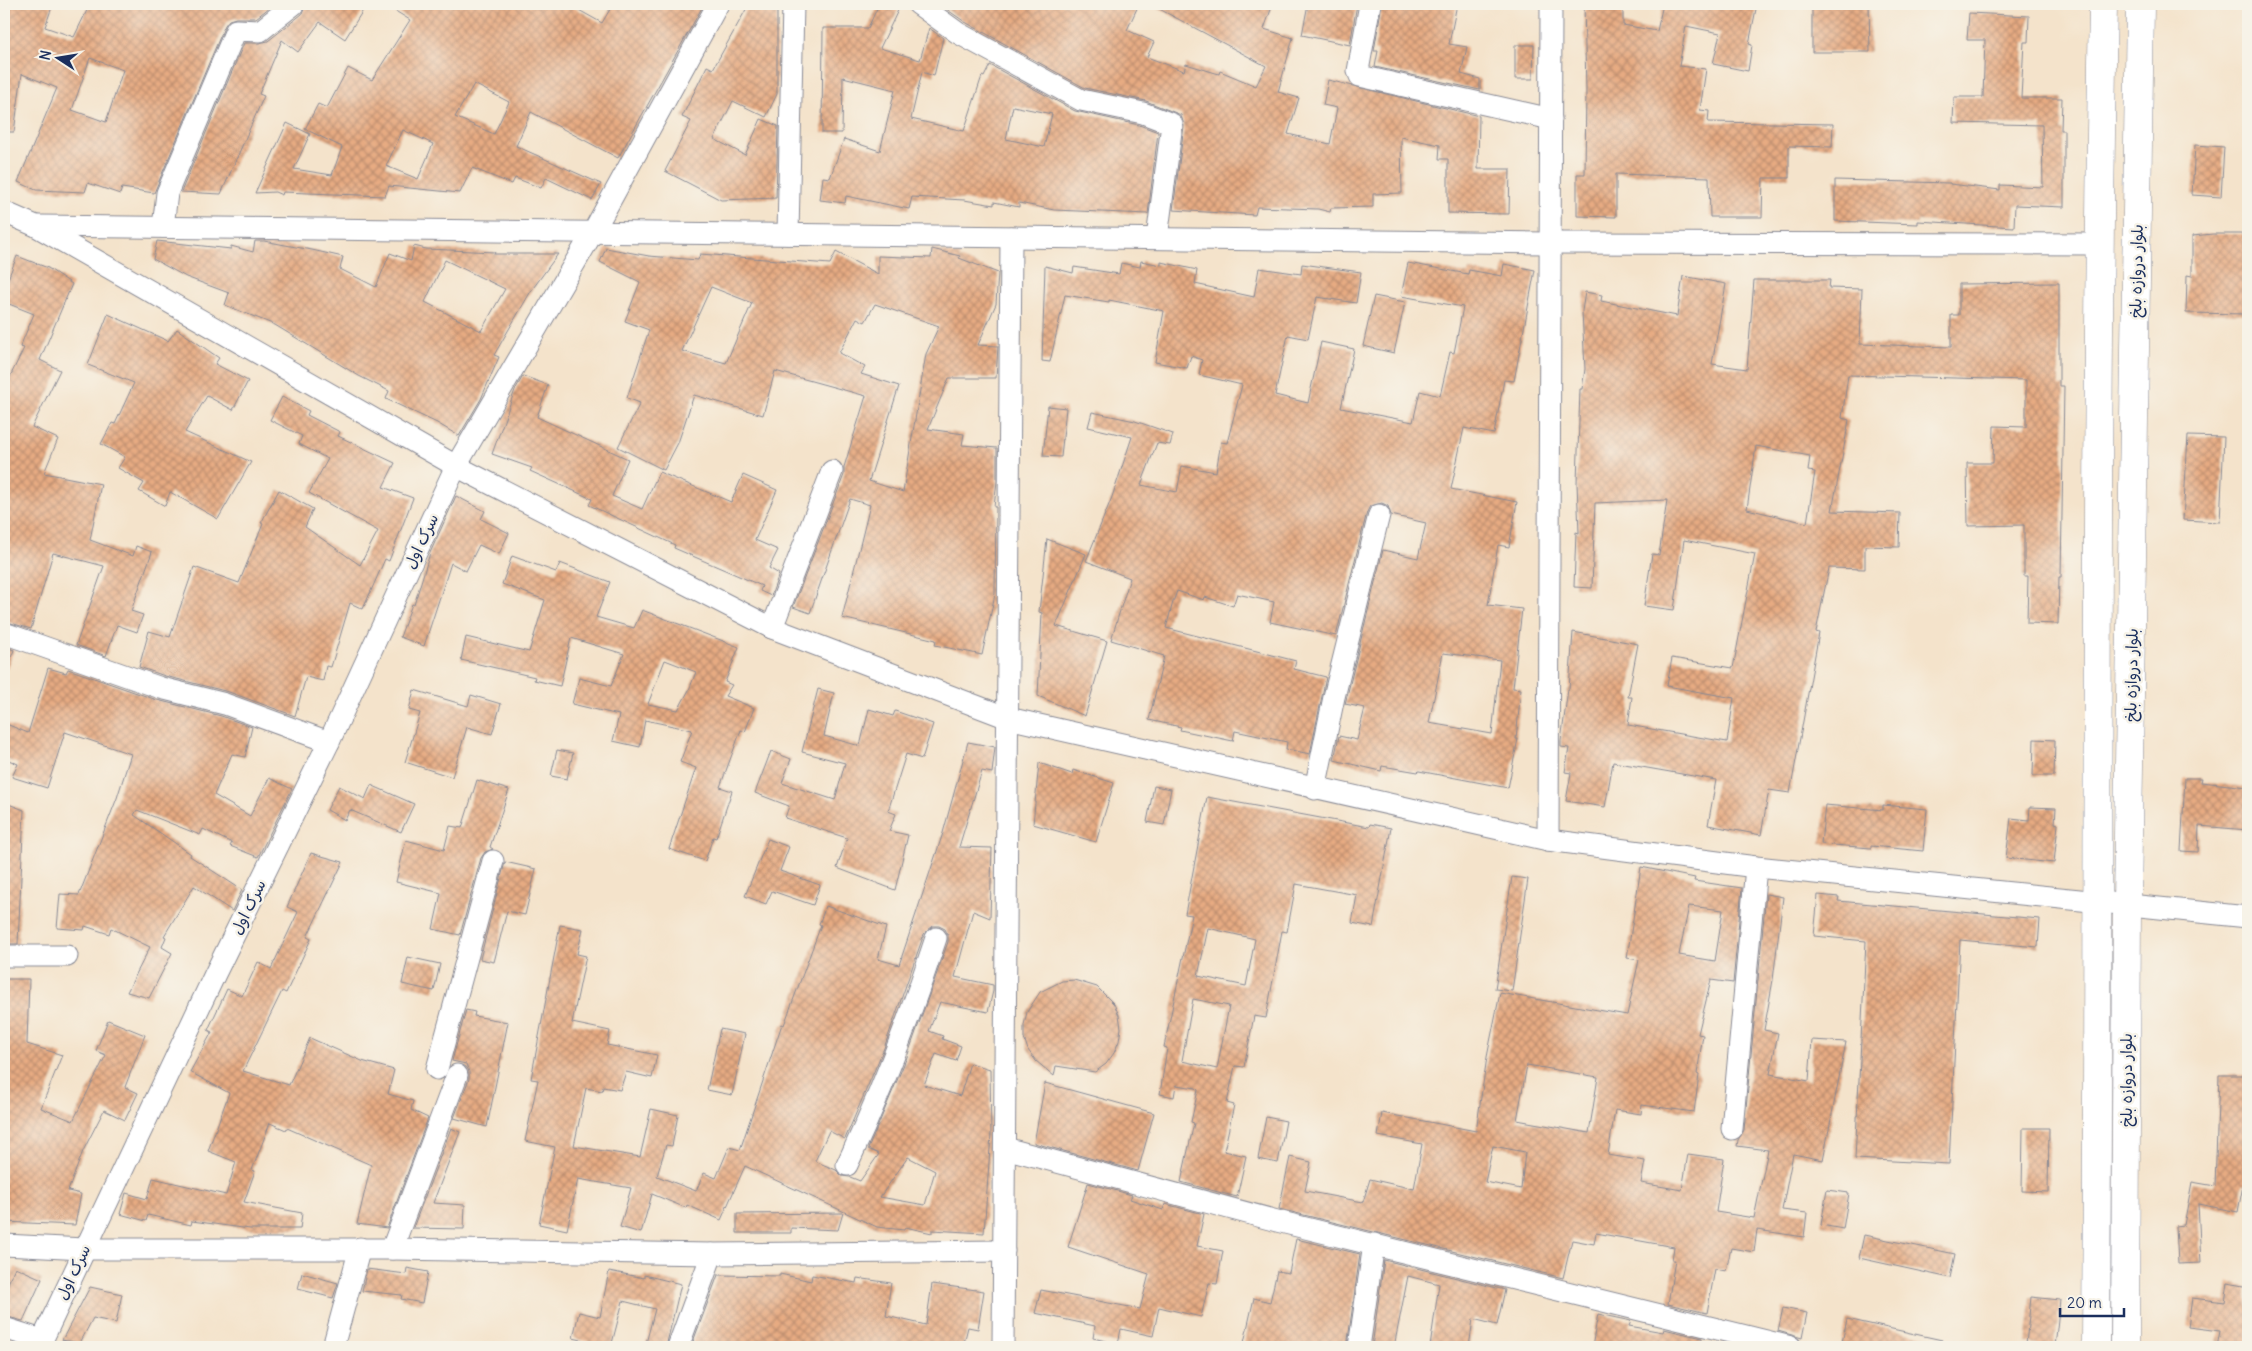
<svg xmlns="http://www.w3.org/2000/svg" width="2252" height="1351" font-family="Delius,'Playpen Sans Arabic',sans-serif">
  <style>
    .building { fill: url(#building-cross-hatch); fill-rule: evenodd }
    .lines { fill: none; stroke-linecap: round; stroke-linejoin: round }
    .minor-casing { stroke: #888994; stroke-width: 23 }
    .major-casing { stroke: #888994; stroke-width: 29 }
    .minor { stroke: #fff; stroke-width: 21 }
    .major { stroke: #fff; stroke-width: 28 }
    .labels { text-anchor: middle; stroke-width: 5; stroke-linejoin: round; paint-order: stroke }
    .street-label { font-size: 16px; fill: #1b2f5e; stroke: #f7f3e8 }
  </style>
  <defs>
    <pattern id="building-cross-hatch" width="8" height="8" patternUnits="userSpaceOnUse" patternTransform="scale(1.25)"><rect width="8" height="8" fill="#e7ab82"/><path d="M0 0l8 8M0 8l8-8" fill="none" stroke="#ba8c6e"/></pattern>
  </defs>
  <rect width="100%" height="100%" fill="#f7f3e8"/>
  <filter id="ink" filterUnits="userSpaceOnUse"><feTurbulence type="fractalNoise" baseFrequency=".02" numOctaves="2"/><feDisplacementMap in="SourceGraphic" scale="10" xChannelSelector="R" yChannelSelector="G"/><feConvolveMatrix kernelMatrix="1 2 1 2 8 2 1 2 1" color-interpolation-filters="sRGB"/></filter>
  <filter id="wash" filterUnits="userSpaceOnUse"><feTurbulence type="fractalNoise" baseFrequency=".0096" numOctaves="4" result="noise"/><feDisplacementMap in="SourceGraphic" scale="20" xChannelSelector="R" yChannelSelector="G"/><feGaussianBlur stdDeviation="1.12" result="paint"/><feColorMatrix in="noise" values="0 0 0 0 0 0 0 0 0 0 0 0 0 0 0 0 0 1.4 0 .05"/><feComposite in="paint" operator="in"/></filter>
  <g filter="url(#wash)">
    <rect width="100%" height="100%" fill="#f4e3cb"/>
    <g id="blocks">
      <g class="building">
        <path d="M4,4H53L45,27L74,37L90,4H274L256,18H236L229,20L225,25L154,193L122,188L120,194L88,183L85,192L36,190L18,182L57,88L22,74L14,132H4ZM90,58L123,70L106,122L72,110Z"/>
        <polygon points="306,4 367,4 345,39 320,22 298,52 282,40 259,94 264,96 221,194 181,192 244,43 259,43 268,41 302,14"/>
        <path d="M384,4H568L602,23L613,4H704L618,158L531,112L516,146L601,184L592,200L546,178L541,188L515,178L512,184L472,168L460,193L389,186L385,196L283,192L282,195L275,192L255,193L287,123L310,134L294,169L332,175L342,147L305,129L318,104L327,108L348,68L372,80L410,20ZM474,84L509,102L494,134L455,117ZM403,130L433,144L418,179L386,166Z"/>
        <polygon points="749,4 777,4 777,94 766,117 733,101 714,139 745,155 761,119 778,126 776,198 721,200 665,171 691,121 682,117 707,66 713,69"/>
        <path d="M879,4H901L880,48L920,60L929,28L943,38L934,76L922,72L911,119L964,131L982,76L984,77L990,65L1075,111L1139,125L1158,132L1148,214L1054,210L1019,203V207L994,202V205L964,200L912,197L909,209L846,196L845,203L820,200L823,177L830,178L844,139L880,151L895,90L843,77L842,133H822L823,28H868ZM1013,106L1052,114L1044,147L1006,139Z"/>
        <polygon points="939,4 1139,4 1127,30 1154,42 1147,57 1184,71 1186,64 1219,74 1220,71 1256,86 1266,66 1150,4 1273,4 1264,29 1293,38 1278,92 1299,98 1288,134 1330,144 1337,108 1323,105 1328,80 1479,116 1478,169 1510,169 1509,214 1448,213 1448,159 1439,159 1440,145 1401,137 1402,193 1373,194 1373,207 1331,208 1330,212 1318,209 1257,207 1255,215 1173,210 1184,126 1181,115 1146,101 1085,88 965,22"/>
        <polygon points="1308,4 1357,4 1350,45 1302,35"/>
        <polygon points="1382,4 1457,4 1449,44 1467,47 1461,74 1480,79 1480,90 1375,67 1378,51 1374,51"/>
        <polygon points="1584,4 1623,4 1623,25 1657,31 1663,4 1757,4 1749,44 1752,45 1748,71 1713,64 1720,33 1686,26 1679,66 1706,69 1700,110 1709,111 1708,122 1833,124 1832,147 1789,146 1789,178 1763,178 1762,217 1710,217 1709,177 1616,174 1616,217 1577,216 1577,174 1585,174 1586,89"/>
        <polygon points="1869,4 1870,52 1812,52 1812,5"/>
        <polygon points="1969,13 2029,16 2028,42 2024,42 2021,98 2062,98 2061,130 2064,130 2064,207 2015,205 2014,227 1918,221 1918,224 1835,221 1835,180 1950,183 1950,184 2000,190 2000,185 2043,187 2042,125 1953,123 1954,97 1983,97 1985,40 1967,40"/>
        <polygon points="1515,45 1534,45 1533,79 1515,79"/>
        <polygon points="2195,145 2224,147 2221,197 2192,195"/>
        <polygon points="2213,234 2248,234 2248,314 2186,313 2187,275 2192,276 2192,236"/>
        <path d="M157,241L231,249V246L253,252L255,241H264L312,250L343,257L340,269L376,287L390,253L411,261L414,246L426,249L495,252L494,254H558L531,291L494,355L499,357L481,399L459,436L437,423L386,399L389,391L359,376L275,325L225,305L229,293L186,277L153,259ZM445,260L505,289L481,331L425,302Z"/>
        <path d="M606,248L649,256L698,260L700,254L830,264L836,252L878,274V256L931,258L932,249L960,256L959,258L998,273L996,304L978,345L998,346L996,378H949L928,429L964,434L962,445L997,448V481L994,507H996L995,594L982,655L935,645L936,640L842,618L870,505L850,499L810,613L793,607L844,475V467L866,396L775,371L763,415L694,395L678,443L664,470L618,447L640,403L627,398L649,330L625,321L640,282L600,262ZM711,287L752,303L726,363L682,351ZM875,304L939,326L926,354L903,492L869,481L899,386L861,374L865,367L839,353L857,318L865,322Z"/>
        <polygon points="17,256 48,268 72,284 40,360 60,370 32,427 58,439 44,473 101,484 90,540 133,556 136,546 152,552 131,611 143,615 137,632 117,625 106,656 76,645 104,566 53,553 31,629 4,621 4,389 24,348 20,347 34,314 4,302 4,289"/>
        <path d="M1141,261L1161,265V262L1197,270L1195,284L1254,297L1259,268L1301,274L1302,264L1361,272L1356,303L1317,297L1308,339L1288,335L1275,395L1308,403L1321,342L1354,349L1341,408L1413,422L1420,391L1440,396L1450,352L1454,353L1463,307L1401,296L1408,263L1468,274L1469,270L1502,276L1504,264L1535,270L1514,381L1504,380L1494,434L1464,428L1451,489L1517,502L1509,547L1498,545L1488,605L1522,609L1513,688L1521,689L1516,739H1518L1508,788L1419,771L1418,772L1382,766L1381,771L1334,760L1339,736L1357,740L1365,708L1345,704L1383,550L1418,558L1426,523L1391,515L1388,506L1382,503L1370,506L1367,512L1336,636L1270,622L1274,602L1237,594L1233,606L1205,597L1204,600L1177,591L1173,602L1166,628L1296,661L1294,669L1326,677L1310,754L1286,749L1287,742L1235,731L1233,741L1180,730L1181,727L1149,720L1164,656L1111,640L1130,578L1086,561L1112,497L1132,437L1088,427L1092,412L1135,421L1173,434L1170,445L1157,443L1141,485L1177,492L1182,466L1216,472L1221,442L1227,443L1242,385L1199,375L1202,360L1191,356L1187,368L1155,362L1164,311L1109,300V302L1065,295L1050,362L1042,361L1045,266L1073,273L1074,267L1119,274L1121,263L1140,267ZM1443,653L1500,660L1492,734L1429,723Z"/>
        <path d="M1683,276L1726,284L1712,364L1747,369L1754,280H1830L1829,288L1862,289L1860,344L1951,347V315H1959V284L2059,283V386H2064L2061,577H2059L2058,624L2027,623L2028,576H2024V525L1968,526L1967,463H1993L1994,426L2026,427V380L1848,375L1842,418L1849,420L1832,511L1900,513L1899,547L1865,546V569L1829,568L1816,632L1819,633L1790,793L1769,790L1761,835L1708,825L1716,780L1613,762L1605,807L1566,801L1571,773L1565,772L1569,748L1561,747V741L1568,689H1569L1573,632L1638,644L1628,697H1632L1628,725L1727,742L1734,698L1667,686L1672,658L1733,668L1755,554L1684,540L1674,610L1644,606L1652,554L1659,555L1667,500L1595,503L1592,588L1574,587L1576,532L1579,533L1577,483L1580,389H1582L1585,369L1582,311L1585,292L1602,295L1601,301L1677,316ZM1756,446L1810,456L1808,471L1815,472L1807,523L1747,509Z"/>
        <polygon points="1374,296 1405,302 1394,353 1363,346"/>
        <polygon points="108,314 168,341 177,329 219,358 215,364 248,381 233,410 207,396 185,432 251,462 218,519 170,492 165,506 139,491 144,483 118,468 125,457 101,444 112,423 115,424 134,383 88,365"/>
        <polygon points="523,376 548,385 537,417 628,459 612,496 642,509 659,472 731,502 743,475 777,490 755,540 778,550 769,568 779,574 771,596 760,591 762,586 674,548 675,545 589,505 592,499 530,471 532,468 492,454 515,390"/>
        <polygon points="282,397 309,411 307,415 340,432 338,436 395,463 383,487 413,498 389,561 385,559 363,609 350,603 331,667 326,666 323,681 306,677 295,716 229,692 165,676 139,667 149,631 170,637 194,567 239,583 263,524 261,523 279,490 313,509 305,527 360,565 378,531 309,493 328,459 299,444 302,436 270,420"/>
        <polygon points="1048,406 1066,408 1061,457 1043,456"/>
        <polygon points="2188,436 2224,437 2220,522 2183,520"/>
        <polygon points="456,496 485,511 481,519 509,533 499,554 479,545 466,571 451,563 424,646 400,637 412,604 414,605 430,553"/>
        <polygon points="1047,539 1086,554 1056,626 1107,641 1085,716 1038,696 1042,613 1039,612"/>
        <path d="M512,556L556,572L560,563L610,582L596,617L634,628L642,610L739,647L725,682L732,685L725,696L754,708L745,732L741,730L720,787L732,791L716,838L713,837L705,861L669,849L696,768L680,762L692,730L645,720L640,747L613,741L619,715L572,704L579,678L611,686L624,654L571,638L560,686L534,680L535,677L461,660L466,637L529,652L545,600L502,584ZM665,660L696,672L689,690L678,710L648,704Z"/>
        <polygon points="4,646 14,650 5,673 4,673"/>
        <polygon points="48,668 66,673 68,669 157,700 221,716 252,727 245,757 232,754 214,795 250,816 269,778 292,789 258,857 230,846 232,843 203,829 200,835 137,810 134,815 191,854 190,856 242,890 232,911 194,886 164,936 166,937 162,947 172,953 149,998 127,992 150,947 111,928 109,934 85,926 84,930 57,928 60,894 79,895 117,798 131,754 65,732 47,788 12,777 18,764 4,758 4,723 28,733"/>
        <polygon points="818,689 834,693 824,736 860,746 869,709 893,716 895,711 933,724 922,759 906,754 888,811 896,814 889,831 908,835 895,890 837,868 847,838 785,818 789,806 755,793 771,751 791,759 782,783 835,800 845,763 802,752"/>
        <polygon points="414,690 468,706 471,695 501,704 492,734 467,727 452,777 405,762 420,713 409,710"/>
        <polygon points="2034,739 2055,740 2054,776 2033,776"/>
        <path d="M968,742L995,747L992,773L982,771L959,847L992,848L990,918L973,911L955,977L993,985V991L988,1012L940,1002L929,1031L943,1036L942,1039L961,1046L956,1061L936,1054L924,1085L960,1096L970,1063L990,1069L991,1134L984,1233L932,1230V1233L905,1227L904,1230L877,1227L745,1166L721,1220L687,1205L686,1208L652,1194L641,1233L620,1227L631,1188L578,1179L567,1230L539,1224L555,1147L525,1141L538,1080L531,1079L560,925L583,929L577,954L586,956L572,1023L610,1031L607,1045L657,1055L652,1078L626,1072L620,1090L603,1087L602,1091L586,1088L574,1146L640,1157L651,1109L678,1115L672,1146L666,1145L657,1176L696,1191L704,1173L716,1178L729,1147L740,1150L782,1024L784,1025L821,925L819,924L826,906L886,927L878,959L899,965L943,833ZM933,926H939L945,929L948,935V942L907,1057L868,1149L879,1154L860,1181L850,1177L842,1176L836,1170L815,1161L829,1131L845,1139L884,1048L924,934ZM908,1157L935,1171L925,1205L880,1197Z"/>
        <polygon points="557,750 573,753 567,779 551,776"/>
        <polygon points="1039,763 1072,774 1073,770 1114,783 1096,842 1033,824"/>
        <polygon points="2185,778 2202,778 2201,782 2248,787 2248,830 2199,826 2198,852 2181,851"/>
        <polygon points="477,780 509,790 490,847 493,849 485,852 481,858 460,935 433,929 441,893 396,882 406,840 444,850 450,826 462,828"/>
        <polygon points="371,785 414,804 401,832 350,810 345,820 327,810 339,786 365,799"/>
        <polygon points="1154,786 1171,789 1164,825 1147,822"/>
        <path d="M1207,797L1369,827L1370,824L1391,828L1373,927L1352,923L1357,895L1296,884L1287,932L1282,931L1266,1018L1254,1016L1244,1067L1235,1066L1227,1103L1234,1105L1224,1151L1246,1156L1237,1197L1181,1182L1194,1123L1191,1122L1198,1090L1196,1088L1176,1085L1174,1097L1160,1094L1167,1048L1164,1047L1192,915L1185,914ZM1208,928L1255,939L1246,986L1198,976ZM1193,999L1229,1006L1217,1069L1182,1061Z"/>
        <polygon points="6,803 24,810 18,944 4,944"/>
        <polygon points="1825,805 1883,810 1883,805 1927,809 1923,851 1871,846 1871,848 1821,844"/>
        <polygon points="2030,807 2056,808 2055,823 2058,824 2054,863 2006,858 2011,818 2029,820"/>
        <polygon points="768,839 789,847 780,871 820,885 813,905 772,891 766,904 745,896"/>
        <polygon points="311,853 343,862 307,937 311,939 286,993 282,991 243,1071 289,1085 310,1038 362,1061 394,1070 388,1094 413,1101 411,1110 428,1118 387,1228 357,1224 371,1165 287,1128 286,1130 270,1123 252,1170 255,1171 244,1202 302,1213 300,1229 250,1229 192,1221 191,1225 148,1215 146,1221 120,1214 126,1193 147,1199 153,1178 226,1195 236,1162 208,1151 229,1093 190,1072 212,1032 208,1030 227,989 242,996 258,962 271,969 298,912 287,907"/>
        <polygon points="505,862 536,869 525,915 507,911 494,962 480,959"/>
        <path d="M1641,867L1695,878L1694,881L1742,888L1733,983L1711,980L1698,1034L1703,1035L1697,1074L1699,1075L1694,1112L1642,1105L1641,1114L1615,1110L1608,1155L1645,1161L1641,1183L1682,1190L1688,1154L1724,1159L1716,1212L1754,1218L1768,1150L1737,1146L1738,1140L1744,1130L1766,894L1783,897L1773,980L1764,1030L1778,1033L1770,1074L1809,1081L1812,1040L1846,1042L1823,1160L1793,1154L1782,1210L1807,1213L1804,1237L1757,1230L1754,1252L1731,1248L1726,1271L1715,1269L1707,1313L1668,1304L1675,1260H1672L1674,1247L1596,1233L1594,1244L1572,1240L1563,1278L1279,1209L1290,1157L1311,1162L1305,1191L1363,1202L1370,1179L1414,1189L1422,1144L1378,1136L1382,1113L1476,1131L1487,1057L1500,993L1627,1015L1639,960L1627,958ZM1689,906L1723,910L1715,961L1679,955ZM1527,1065L1598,1077L1589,1133L1517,1120ZM1493,1146L1525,1152L1521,1189L1485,1182Z"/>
        <polygon points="1512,877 1528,879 1512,991 1495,989"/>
        <polygon points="1818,895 1839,897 1838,901 2040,919 2038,947 1960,940 1949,1164 1855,1159 1866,941 1814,936"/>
        <polygon points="408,957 440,964 434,991 402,984"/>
        <polygon points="4,979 29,979 27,1044 62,1055 41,1108 73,1121 106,1055 96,1051 108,1020 145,1035 125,1087 138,1093 125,1120 104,1110 83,1151 68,1191 81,1194 75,1225 4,1222"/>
        <polygon points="1074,980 1097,987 1114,1004 1119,1015 1121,1028 1119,1041 1114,1053 1106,1064 1095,1072 1056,1066 1054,1076 1036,1061 1028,1050 1024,1038 1024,1025 1027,1012 1040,992 1062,981"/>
        <polygon points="466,1010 475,1012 474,1016 508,1022 487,1127 454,1118 469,1079 469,1072 466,1064 452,1061"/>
        <polygon points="720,1029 745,1034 732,1095 707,1090"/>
        <polygon points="2219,1075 2248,1075 2248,1185 2243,1185 2238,1212 2198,1204 2201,1263 2178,1264 2176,1226 2184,1225 2192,1182 2215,1186"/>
        <polygon points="1045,1083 1154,1113 1138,1171 1034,1143"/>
        <polygon points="1266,1117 1286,1121 1278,1163 1258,1159"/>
        <polygon points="451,1128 460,1132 433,1203 465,1205 464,1229 413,1228"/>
        <polygon points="2023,1128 2049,1128 2048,1192 2022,1191"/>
        <polygon points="1088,1183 1132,1195 1130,1199 1163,1210 1165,1204 1204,1214 1197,1246 1223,1251 1217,1284 1209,1283 1201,1317 1159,1307 1153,1336 1121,1329 1118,1344 1093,1338 1095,1326 1035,1313 1041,1290 1140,1309 1149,1274 1068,1247"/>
        <polygon points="1827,1190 1849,1193 1843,1229 1821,1225"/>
        <polygon points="843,1213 838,1230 791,1228 791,1233 737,1233 737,1214"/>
        <polygon points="1864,1235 1955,1254 1950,1278 1859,1258"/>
        <polygon points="1296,1239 1360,1254 1347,1347 1243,1347 1254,1298 1270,1302 1277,1271 1289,1273"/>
        <polygon points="1384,1260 1505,1290 1497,1325 1473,1319 1469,1347 1430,1347 1439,1284 1408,1276 1394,1347 1372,1347"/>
        <polygon points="15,1267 42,1279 23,1321 4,1316 4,1293"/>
        <polygon points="407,1268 428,1272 422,1303 401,1299 402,1295 362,1291 367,1269 406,1274"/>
        <polygon points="609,1271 644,1278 644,1275 681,1284 666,1347 645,1347 655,1309 623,1301 611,1347 573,1338 579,1312 600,1317"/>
        <polygon points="302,1273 338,1283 333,1298 298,1289"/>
        <polygon points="780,1274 811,1281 812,1275 856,1283 857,1278 891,1283 886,1316 926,1325 932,1284 984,1291 978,1329 968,1327 963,1347 691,1347 718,1275 780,1276"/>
        <polygon points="2228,1283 2248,1287 2248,1347 2217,1347 2220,1331 2188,1327 2192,1298 2225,1302"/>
        <polygon points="90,1287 122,1294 116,1323 93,1318 80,1343 62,1340"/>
        <polygon points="2031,1297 2060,1300 2055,1347 2026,1344"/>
        <polygon points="1783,1308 1807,1313 1802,1338 1778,1331"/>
        <polygon points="1598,1314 1631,1321 1629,1326 1663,1332 1664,1329 1702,1338 1701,1347 1592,1347"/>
        <polygon points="1847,1319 1942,1340 1941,1347 1841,1347"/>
      </g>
    </g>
  </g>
  <g filter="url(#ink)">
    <use href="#blocks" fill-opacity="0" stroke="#888994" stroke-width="1"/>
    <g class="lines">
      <defs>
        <g id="minor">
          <polyline points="918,4 958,33 1081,100 1143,113 1172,124 1157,238"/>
          <polyline points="1370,4 1358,71 1360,76 1551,119"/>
          <polyline points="4,212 36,226 456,466 772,628 1008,718 1548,840 1756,867 2248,917"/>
          <polyline points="39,226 1550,243 2099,244"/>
          <polyline points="163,227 167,193 236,30 260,31 294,4"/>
          <polyline points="788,234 793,4"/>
          <polyline points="772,628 832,471"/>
          <polyline points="4,633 161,688 225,704 329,742"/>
          <polyline points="1315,789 1334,697 1379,515"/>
          <polyline points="1548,840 1551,4"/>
          <polyline points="4,956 67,956"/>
          <polyline points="437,1069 493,861"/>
          <polyline points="1732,1129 1756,867"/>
          <polyline points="1005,1148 1277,1221 1791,1347"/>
          <path d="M847,1165C882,1091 911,1015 936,938"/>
          <polyline points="4,1245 84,1249 392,1249 712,1254 1004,1251"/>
          <polyline points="392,1249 457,1075"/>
          <polyline points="4,1328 42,1340"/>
          <polyline points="39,1347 215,974 329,742 456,466 593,232 718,4"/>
          <polyline points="333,1347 360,1248"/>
          <polyline points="678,1347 712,1254"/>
          <polyline points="1003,1347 1011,237"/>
          <polyline points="1359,1347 1374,1244"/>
        </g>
        <g id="major">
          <path d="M2096,1347C2099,899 2095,451 2103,4"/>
          <polyline points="2125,1347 2127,904 2140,4"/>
        </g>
      </defs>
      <use href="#minor" class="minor-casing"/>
      <use href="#major" class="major-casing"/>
      <use href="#minor" class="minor"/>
      <use href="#major" class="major"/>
    </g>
  </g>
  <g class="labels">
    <g class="street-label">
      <text transform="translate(2136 271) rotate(-89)" y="6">بلوار دروازه بلخ</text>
      <text transform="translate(421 541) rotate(-65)" y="6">سرک اول</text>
      <text transform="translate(2131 675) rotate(-89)" y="6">بلوار دروازه بلخ</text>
      <text transform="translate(248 907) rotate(-64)" y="6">سرک اول</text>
      <text transform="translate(2126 1080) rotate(-90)" y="6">بلوار دروازه بلخ</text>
      <text transform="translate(73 1272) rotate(-65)" y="6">سرک اول</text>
    </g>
  </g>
  <rect width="2252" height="1351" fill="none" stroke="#f7f3e8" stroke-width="20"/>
  <g transform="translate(58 58) rotate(282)" stroke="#f7f3e8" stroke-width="4" paint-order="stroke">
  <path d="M0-4L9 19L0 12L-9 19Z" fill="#1b2f5e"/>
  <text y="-8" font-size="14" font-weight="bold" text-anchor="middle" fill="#1b2f5e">N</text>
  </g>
  <path d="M2060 1308v8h64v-8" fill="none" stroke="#1b2f5e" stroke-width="2.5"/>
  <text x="2067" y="1308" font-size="15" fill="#1b2f5e" stroke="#f7f3e8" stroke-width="4" paint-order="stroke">20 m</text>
</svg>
